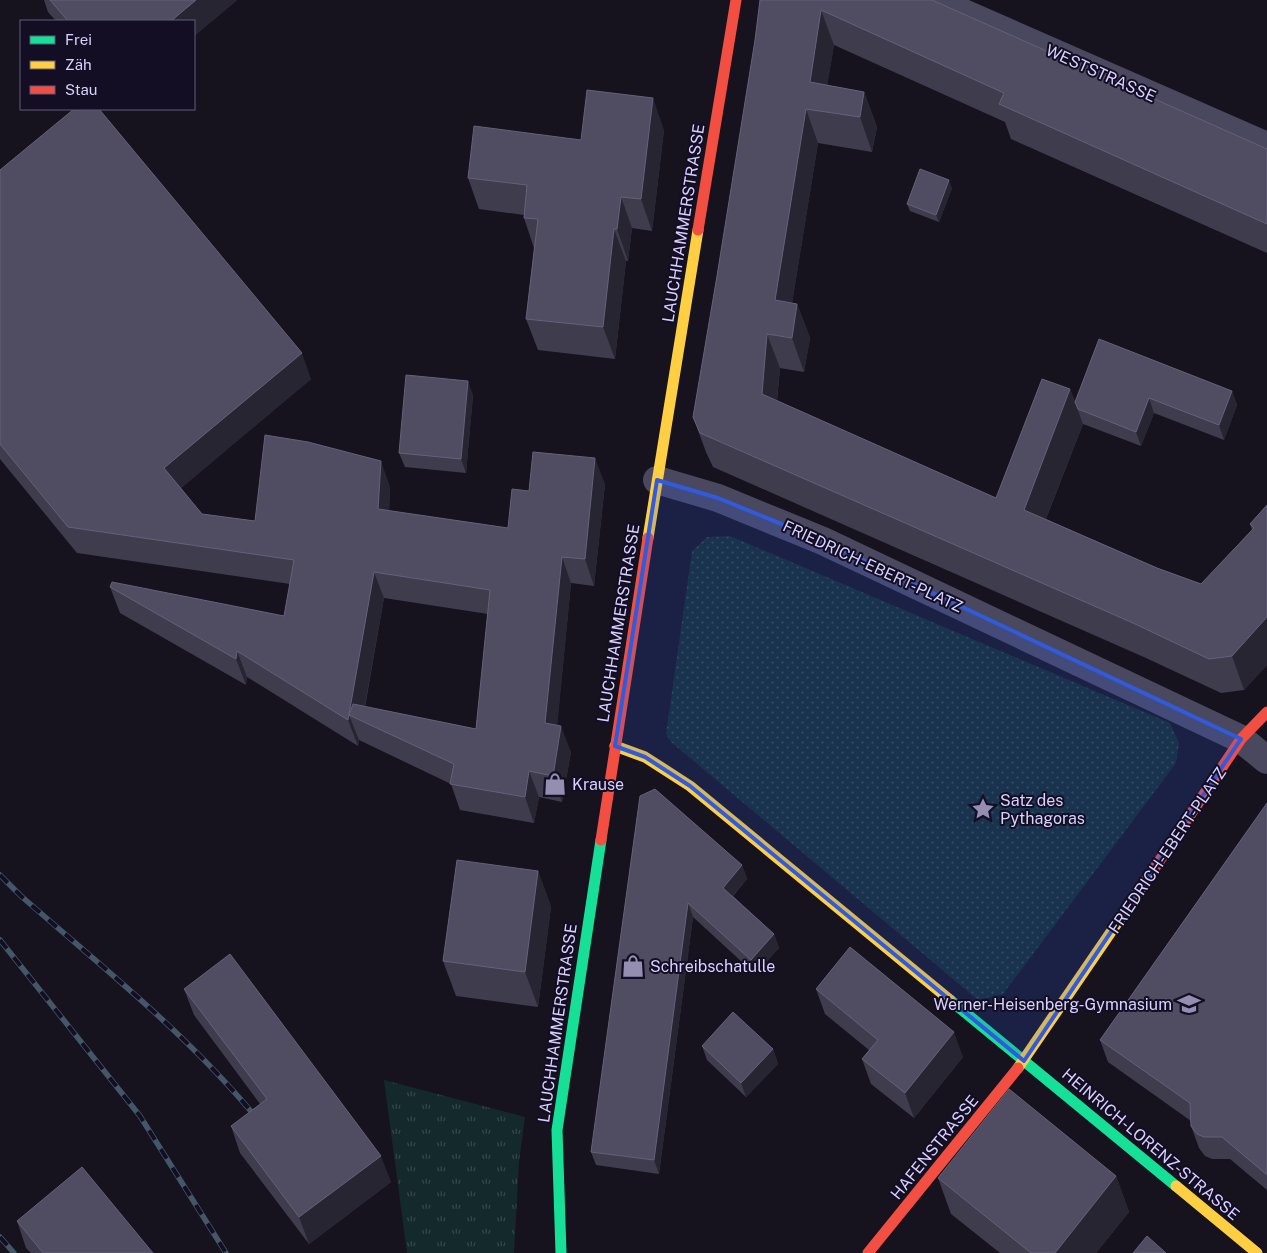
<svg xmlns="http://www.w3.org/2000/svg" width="1267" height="1253" font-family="'Public Sans',sans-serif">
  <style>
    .grass { fill: url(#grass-tufts) }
    .park { fill: url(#park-dots) }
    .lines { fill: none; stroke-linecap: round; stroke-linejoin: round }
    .street { stroke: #4a485f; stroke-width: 28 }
    .fast { stroke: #16e098; stroke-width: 11 }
    .slow { stroke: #ffcf43; stroke-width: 11 }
    .jam { stroke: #f24e42; stroke-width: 11 }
    .rail-casing { stroke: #435768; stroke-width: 5.5 }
    .rail { stroke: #130e23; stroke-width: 4; stroke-dasharray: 11; stroke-linecap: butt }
    .wall { fill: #3f3c4e; fill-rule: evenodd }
    .shaded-wall { fill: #282533 }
    .building { fill: #504c61; stroke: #65617a }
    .marked { fill: #305bdc; fill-opacity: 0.2; stroke: #305bdc; stroke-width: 4; stroke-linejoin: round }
    .labels { text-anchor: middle; stroke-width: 4; stroke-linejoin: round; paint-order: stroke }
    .street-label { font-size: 16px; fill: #d8d2fe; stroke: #130e23 }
    .poi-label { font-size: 16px; fill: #d8d2fe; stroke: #130e23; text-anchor: start }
  </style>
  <defs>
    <pattern id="grass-tufts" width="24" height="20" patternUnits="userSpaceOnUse" patternTransform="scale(1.25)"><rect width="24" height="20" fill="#13292b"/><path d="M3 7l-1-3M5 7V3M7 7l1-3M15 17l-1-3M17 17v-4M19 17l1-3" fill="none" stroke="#35474b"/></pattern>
    <pattern id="park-dots" width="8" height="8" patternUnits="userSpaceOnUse" patternTransform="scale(1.25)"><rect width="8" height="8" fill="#13292b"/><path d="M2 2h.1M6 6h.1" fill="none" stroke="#35474b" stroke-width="1.8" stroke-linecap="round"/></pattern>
  </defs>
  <rect width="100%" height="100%" fill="#16131e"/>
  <polygon class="grass" points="384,1080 525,1117 519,1162 514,1253 407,1253"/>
  <polygon class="park" points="730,536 1170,723 1179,743 1176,763 1003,994 978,1000 671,742 666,734 692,551 707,537"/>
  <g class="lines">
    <g class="street">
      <polyline points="934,0 1267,146"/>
      <polyline points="657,480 718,498 823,541 1241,739 1267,760"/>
    </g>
    <g class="fast">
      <polyline points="950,1000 1176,1186"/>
      <polyline points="561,1253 557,1130 601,840"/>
    </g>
    <g class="slow">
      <polyline points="648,538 698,230"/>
      <polyline points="615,746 645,757 690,786 950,1000"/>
      <polyline points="1018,1068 1154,869"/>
      <polyline points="1176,1186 1257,1253"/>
    </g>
    <g class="jam">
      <polyline points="698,230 736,0"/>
      <polyline points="601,840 648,538"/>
      <polyline points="1154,869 1241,739 1267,712"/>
      <polyline points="868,1253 1018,1068"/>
    </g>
    <defs>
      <g id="rail">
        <path d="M0,875L21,896C103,968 190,1036 259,1121"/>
        <polyline points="0,940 140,1116 226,1253"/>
        <polyline points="0,1237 14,1253"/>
      </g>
    </defs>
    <use href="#rail" class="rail-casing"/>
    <use href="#rail" class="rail"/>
  </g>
  <g class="wall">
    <polygon points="44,0 237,0 194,36 194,21 56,21 48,12"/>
    <polygon points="760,0 932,0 1267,149 1267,253 1011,139 1005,122 834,45 827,85 864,92 877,127 872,152 818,143 792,303 797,304 810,338 804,372 780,368 777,401 996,498 1070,389 1075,402 1232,391 1237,405 1224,440 1154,413 1141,446 1083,424 1046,519 1157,568 1201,584 1252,530 1250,524 1267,505 1267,665 1244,690 1221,693 1146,658 713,467 706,452 693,417 717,276 755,40"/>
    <polygon points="664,130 652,231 632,228 628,261 626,261 615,359 538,350 526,319 534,248 524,218 524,215 479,209 468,178 581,140"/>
    <path d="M0,170L311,379L181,488L202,514L255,521L390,487L389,511L508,528L529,491L605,484L594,586L571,583L557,725L571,752L562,802L539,797L534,823L460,810L451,784L359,740L358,746L247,677L246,685L120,613L110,587L284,616L290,584L77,553L0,459ZM384,598L488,614L476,729L365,707Z"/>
    <polygon points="952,188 939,222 910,211 907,204"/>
    <polygon points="473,395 466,473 405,467 399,453"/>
    <polygon points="640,796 742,865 747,879 733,896 774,934 779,948 755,974 693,917 659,1174 596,1165 591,1152"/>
    <polygon points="1267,803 1267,1190 1230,1159 1212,1159 1205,1156 1199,1148 1191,1126 1191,1121 1108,1062 1100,1040"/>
    <polygon points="538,871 551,907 538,1007 456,996 443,961"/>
    <polygon points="184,989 391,1182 309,1244 240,1153 231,1126 260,1104 194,1015"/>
    <polygon points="816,989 963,1057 914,1118 871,1084 862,1059 869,1050 825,1014"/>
    <polygon points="702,1046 773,1049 778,1064 746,1097 707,1060"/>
    <polygon points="1116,1176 1129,1212 1096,1253 1000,1253 951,1214 938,1178"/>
    <polygon points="17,1221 153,1253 31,1253 26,1248"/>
  </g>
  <g class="shaded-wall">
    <polygon points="196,0 237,0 194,36 194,21 171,21"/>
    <polygon points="821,10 834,45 823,112 810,82"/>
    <polygon points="864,92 877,127 872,152 860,117"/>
    <polygon points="653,98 664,130 652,231 641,199"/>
    <polygon points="806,109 818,143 787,335 775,300"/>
    <polygon points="949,180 952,188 939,222 936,215"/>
    <polygon points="621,197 632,228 628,261 617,229"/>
    <polygon points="614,229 626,261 615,359 603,327"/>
    <polygon points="797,304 810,338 804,372 792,338"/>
    <polygon points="767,334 780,368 774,429 762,394"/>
    <polygon points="302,353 311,379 174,494 164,468"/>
    <polygon points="468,381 473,395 466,473 461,459"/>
    <polygon points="1070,389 1083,424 1036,544 1024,510"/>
    <polygon points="1232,391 1237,405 1224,440 1219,425"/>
    <polygon points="1149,398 1154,413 1141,446 1136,432"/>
    <polygon points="595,458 605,484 594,586 585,559"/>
    <polygon points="381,461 390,487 388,535 378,509"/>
    <polygon points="562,557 571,583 555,749 545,723"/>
    <polygon points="374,572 384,598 362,721 349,715 359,740 358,746 348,720"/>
    <polygon points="1267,617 1267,665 1244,690 1232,656"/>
    <polygon points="237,651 247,677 246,685 236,659"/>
    <polygon points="561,726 571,752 562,802 553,776"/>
    <polygon points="529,771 539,797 534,823 525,797"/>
    <polygon points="742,865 747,879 728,901 723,888"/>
    <polygon points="538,871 551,907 538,1007 525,972"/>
    <polygon points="688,903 693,917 659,1174 654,1160"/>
    <polygon points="774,934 779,948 755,974 751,960"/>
    <polygon points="954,1032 963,1057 914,1118 905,1093"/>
    <polygon points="773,1049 778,1064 746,1097 741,1083"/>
    <polygon points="381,1156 391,1182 309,1244 299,1217"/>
    <polygon points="1116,1176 1129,1212 1096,1253 1055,1253"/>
  </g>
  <g class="building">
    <polygon points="50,0 196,0 171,21 68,21"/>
    <polygon points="760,0 932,0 1267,149 1267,224 999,104 1004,93 821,10 810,82 864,92 860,117 806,109 775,300 797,304 792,338 767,334 762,394 996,498 1042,379 1070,389 1024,510 1157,568 1201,584 1254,528 1250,524 1267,505 1267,617 1232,656 1209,659 1133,623 700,433 693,417 717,276 755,40"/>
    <polygon points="587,90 653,98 641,199 621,197 617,229 614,229 603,327 526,319 538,219 524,218 527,185 468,178 474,126 581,140"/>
    <polygon points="74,109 99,109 302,353 164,468 202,514 255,521 265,435 308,442 381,461 378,509 508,528 512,489 529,491 533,452 595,458 585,559 562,557 545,723 561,726 553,776 529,771 525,797 450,784 454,764 349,715 353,704 476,729 490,590 374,572 348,720 237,651 236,659 110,587 112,582 284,616 294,560 68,527 0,444 0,170"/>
    <polygon points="920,169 949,180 936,215 907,204"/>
    <polygon points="1099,339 1232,391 1219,425 1149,398 1136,432 1078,409 1075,402"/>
    <polygon points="406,375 468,381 461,459 399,453"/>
    <polygon points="655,789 742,865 723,888 774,934 751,960 688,903 654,1160 591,1152 640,796"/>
    <polygon points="1267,803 1267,1175 1222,1137 1204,1137 1197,1134 1191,1126 1190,1103 1100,1040"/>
    <polygon points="457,860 538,871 525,972 443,961"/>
    <polygon points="850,947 954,1032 905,1093 862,1059 878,1040 816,989"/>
    <polygon points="230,954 381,1156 299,1217 231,1126 267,1099 184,989"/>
    <polygon points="733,1012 773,1049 741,1083 702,1046"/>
    <polygon points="1009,1089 1116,1176 1055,1253 1031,1253 938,1178"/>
    <polygon points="82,1167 153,1253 43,1253 17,1221"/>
    <polygon points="1147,1236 1166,1253 1133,1253"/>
  </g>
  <path class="marked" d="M657,480L718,498L823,541L1241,739L1024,1061L690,786L645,757L615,746Z"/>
  <defs>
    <symbol id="shop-bare" viewBox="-9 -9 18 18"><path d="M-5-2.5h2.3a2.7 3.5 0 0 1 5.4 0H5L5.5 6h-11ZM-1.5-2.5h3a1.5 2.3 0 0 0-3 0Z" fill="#948fb0" stroke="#130e23" stroke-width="2.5" paint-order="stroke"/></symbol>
    <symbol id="sight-bare" viewBox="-9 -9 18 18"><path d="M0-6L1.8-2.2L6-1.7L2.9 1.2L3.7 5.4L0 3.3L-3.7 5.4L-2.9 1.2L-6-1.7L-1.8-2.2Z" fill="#948fb0" stroke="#130e23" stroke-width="2.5" paint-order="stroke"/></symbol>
    <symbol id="school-bare" viewBox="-9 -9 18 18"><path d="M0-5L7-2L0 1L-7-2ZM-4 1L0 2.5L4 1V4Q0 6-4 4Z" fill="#948fb0" stroke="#130e23" stroke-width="2.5" paint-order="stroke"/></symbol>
  </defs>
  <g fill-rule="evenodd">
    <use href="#shop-bare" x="539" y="768" width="32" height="32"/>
    <use href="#sight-bare" x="967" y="793" width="32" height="32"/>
    <use href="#shop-bare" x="617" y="950" width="32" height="32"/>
    <use href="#school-bare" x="1173" y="988" width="32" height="32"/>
  </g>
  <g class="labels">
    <g class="street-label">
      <text transform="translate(1101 73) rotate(24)" y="6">WESTSTRASSE</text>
      <text transform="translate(683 223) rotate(-81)" y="6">LAUCHHAMMERSTRASSE</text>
      <text transform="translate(873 566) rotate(25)" y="6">FRIEDRICH-EBERT-PLATZ</text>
      <text transform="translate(618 623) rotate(-81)" y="6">LAUCHHAMMERSTRASSE</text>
      <text transform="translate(1167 850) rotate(-56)" y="6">FRIEDRICH-EBERT-PLATZ</text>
      <text transform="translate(557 1023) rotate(-82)" y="6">LAUCHHAMMERSTRASSE</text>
      <text transform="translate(1151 1144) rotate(40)" y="6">HEINRICH-LORENZ-STRASSE</text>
      <text transform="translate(934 1147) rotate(-51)" y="6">HAFENSTRASSE</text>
    </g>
    <g class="poi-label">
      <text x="572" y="790">Krause</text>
      <text x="1000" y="806">Satz des<tspan x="1000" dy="18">Pythagoras</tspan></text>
      <text x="650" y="972">Schreibschatulle</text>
      <text x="1172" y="1010" text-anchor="end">Werner-Heisenberg-Gymnasium</text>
    </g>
  </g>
  <rect x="20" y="20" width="175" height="90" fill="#130e23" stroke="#625c7b"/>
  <rect x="30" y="36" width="25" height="8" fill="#16e098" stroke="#625c7b"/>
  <text x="65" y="45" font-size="15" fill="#d8d2fe">Frei</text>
  <rect x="30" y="61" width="25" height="8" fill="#ffcf43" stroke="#625c7b"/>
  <text x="65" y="70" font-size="15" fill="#d8d2fe">Zäh</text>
  <rect x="30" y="86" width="25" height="8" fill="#f24e42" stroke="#625c7b"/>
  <text x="65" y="95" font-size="15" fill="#d8d2fe">Stau</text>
</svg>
